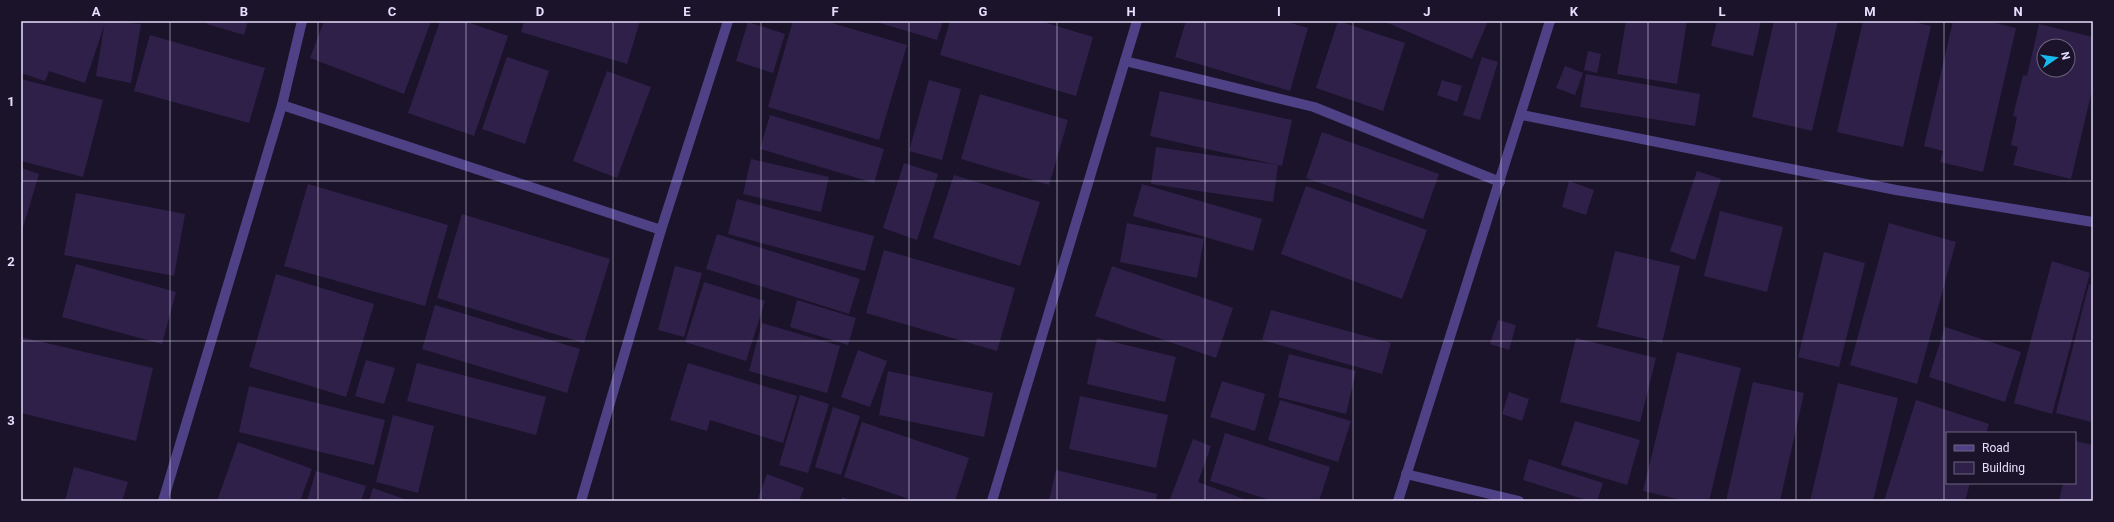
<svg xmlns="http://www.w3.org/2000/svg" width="2114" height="522" font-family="Roboto,sans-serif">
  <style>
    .building { fill: #2f204a; fill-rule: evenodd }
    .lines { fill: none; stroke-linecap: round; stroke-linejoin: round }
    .minor { stroke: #4e4186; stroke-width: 10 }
    .grid { fill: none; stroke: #e6defd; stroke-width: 1; stroke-opacity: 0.55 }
    .neatline { fill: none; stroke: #e6defd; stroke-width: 1.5 }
    .grid-label { font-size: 13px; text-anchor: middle; font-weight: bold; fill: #e6defd }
  </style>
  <rect width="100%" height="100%" fill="#1a132a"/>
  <g class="building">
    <polygon points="21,21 105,23 85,83 49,71 45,81 21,73"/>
    <polygon points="105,21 141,24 131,83 96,76"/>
    <polygon points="208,21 248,21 244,35 207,24"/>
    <polygon points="324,21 431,21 404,94 310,58"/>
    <polygon points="440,21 464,21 508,36 474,136 408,113"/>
    <polygon points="524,21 640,21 627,64 521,32"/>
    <polygon points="793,21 825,21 907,45 879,140 768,107"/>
    <polygon points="873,21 943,21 937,40"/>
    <polygon points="950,21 1040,21 1093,37 1076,96 940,55"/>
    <polygon points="1186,21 1284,21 1308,28 1290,91 1175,57"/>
    <polygon points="1338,21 1405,43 1383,111 1316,88"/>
    <polygon points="1383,21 1488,21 1472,59"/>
    <polygon points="1626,21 1687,21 1677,84 1617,74"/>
    <polygon points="1717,21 1761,21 1753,56 1711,46"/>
    <polygon points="1774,21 1838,21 1812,131 1752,117"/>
    <polygon points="1863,21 1910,21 1931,26 1903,147 1837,132"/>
    <polygon points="1953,21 1987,21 2016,28 1983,172 1940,162 1943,151 1924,146"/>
    <polygon points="748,22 785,34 773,73 736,61"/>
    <path d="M2039,24L2093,37V86L2071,179L2013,165L2018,147L2011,145L2017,117L2013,116L2023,75L2027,76ZM2044,46H2068V70H2044Z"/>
    <polygon points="150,35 265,68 249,123 134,91"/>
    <polygon points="1588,51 1601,54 1597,73 1584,70"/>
    <polygon points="507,57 549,71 525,144 482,129"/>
    <polygon points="1482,57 1498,62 1480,120 1463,115"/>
    <polygon points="1565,66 1583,73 1575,95 1556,88"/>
    <polygon points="607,71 651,87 617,178 573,161"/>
    <polygon points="1586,74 1700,94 1695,126 1580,107"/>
    <polygon points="21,79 103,100 83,177 21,161"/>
    <polygon points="929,80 961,89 942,160 909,151"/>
    <polygon points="1442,80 1462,86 1457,102 1437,95"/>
    <polygon points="1160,91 1292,120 1282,166 1150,136"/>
    <polygon points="980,94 1068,120 1049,185 961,159"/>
    <polygon points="770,115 884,149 874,183 760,149"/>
    <polygon points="1322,132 1439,174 1423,219 1306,178"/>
    <polygon points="1156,147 1278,165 1273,202 1151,184"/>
    <polygon points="751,159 829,177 821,212 743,194"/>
    <polygon points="904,163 938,174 917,240 883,228"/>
    <polygon points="21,168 39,174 21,234"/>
    <polygon points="1697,171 1721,179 1695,260 1670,251"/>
    <polygon points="954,175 1040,202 1020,266 933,238"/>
    <polygon points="1569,181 1594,190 1586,215 1562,207"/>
    <polygon points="308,184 448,225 425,306 284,266"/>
    <polygon points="1142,184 1262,219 1253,251 1133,216"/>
    <polygon points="1306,186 1427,230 1402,299 1281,254"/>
    <polygon points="76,193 185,214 174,276 64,255"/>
    <polygon points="737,199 874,236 865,271 728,234"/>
    <polygon points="1720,211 1783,227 1767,292 1704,276"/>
    <polygon points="462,214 610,259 584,343 437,298"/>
    <polygon points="1127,223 1204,239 1197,278 1120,262"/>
    <polygon points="1889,223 1956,242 1917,384 1850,365"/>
    <polygon points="717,234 860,279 849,314 706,269"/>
    <polygon points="884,250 1015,288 997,351 866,313"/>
    <polygon points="1615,251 1680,266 1662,343 1597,327"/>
    <polygon points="1824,252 1865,263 1839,367 1798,357"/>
    <polygon points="2052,261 2090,273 2052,414 2014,403"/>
    <polygon points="76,264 176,292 162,344 62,317"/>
    <polygon points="675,266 702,273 684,337 658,330"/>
    <polygon points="1112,266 1233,308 1216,358 1095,316"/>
    <polygon points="276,274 374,304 346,397 249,367"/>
    <polygon points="704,282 765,301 746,361 685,342"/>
    <polygon points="2089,284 2093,285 2093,414 2091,422 2056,413"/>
    <polygon points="797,300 856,318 848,345 790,327"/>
    <polygon points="435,305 580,349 567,393 422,349"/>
    <polygon points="1271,310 1391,343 1382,374 1262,340"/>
    <polygon points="1498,320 1516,325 1509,350 1490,344"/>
    <polygon points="762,323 840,346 827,393 749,371"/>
    <polygon points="1945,327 2021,352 2005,402 1929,377"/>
    <polygon points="21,337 153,368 136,441 21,413"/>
    <polygon points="1097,338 1176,357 1165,402 1087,384"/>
    <polygon points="1576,338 1656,358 1640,422 1560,402"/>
    <polygon points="858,350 887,361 870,407 841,397"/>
    <polygon points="1677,352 1741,368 1709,501 1685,501 1643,491"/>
    <polygon points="1289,354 1356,371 1346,414 1278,397"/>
    <polygon points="366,360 395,368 384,404 355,396"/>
    <polygon points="417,363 546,397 536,435 407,401"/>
    <polygon points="688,363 797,396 783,443 710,420 707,431 670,420"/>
    <polygon points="888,371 993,393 984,437 879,415"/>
    <polygon points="1222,381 1265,394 1255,431 1210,417"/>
    <polygon points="1753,382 1804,393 1780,501 1726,501"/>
    <polygon points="1838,383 1898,398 1873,501 1810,501"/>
    <polygon points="249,386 385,420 374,465 239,432"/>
    <polygon points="1509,392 1529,399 1522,421 1502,414"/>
    <polygon points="800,395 829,404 808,473 779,465"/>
    <polygon points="1080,396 1168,415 1156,468 1069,449"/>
    <polygon points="1280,400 1351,421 1338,462 1268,440"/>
    <polygon points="1916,400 1989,424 1986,433 1947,433 1947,483 1970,483 1965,501 1884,501"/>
    <polygon points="833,407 860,416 841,475 815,467"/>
    <polygon points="393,415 434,426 418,493 376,482"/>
    <polygon points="1575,421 1640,440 1627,485 1561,465"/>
    <polygon points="862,422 969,458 955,501 915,501 844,477"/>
    <polygon points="1225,433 1330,467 1319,501 1273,501 1210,481"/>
    <polygon points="1193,439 1211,446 1198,482 1249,501 1177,501 1170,499"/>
    <polygon points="2075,441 2093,445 2093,501 2059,501 2063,483 2075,483"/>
    <polygon points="238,442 312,469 300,501 217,501"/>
    <polygon points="1529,459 1603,483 1597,501 1589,501 1523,480"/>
    <polygon points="74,467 128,482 122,501 65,501"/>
    <polygon points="1056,470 1157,494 1156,501 1049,501"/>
    <polygon points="316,471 366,486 361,501 307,501"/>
    <polygon points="767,474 804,488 799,501 757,501"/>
    <polygon points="373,488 410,501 369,501"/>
    <polygon points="842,497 853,501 841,501"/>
  </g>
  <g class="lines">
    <g class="minor">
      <polyline points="1125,61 1314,107 1500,182"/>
      <polyline points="282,105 661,230"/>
      <polyline points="1522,115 1896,190 2093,222"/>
      <polyline points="1406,474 1519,501"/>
      <polyline points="163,501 282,105 302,21"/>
      <polyline points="581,501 661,230 728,21"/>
      <polyline points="992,501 1137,21"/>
      <polyline points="1398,501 1550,21"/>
    </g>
  </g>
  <path class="grid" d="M170,21V501M318,21V501M466,21V501M613,21V501M761,21V501M909,21V501M1057,21V501M1205,21V501M1353,21V501M1501,21V501M1648,21V501M1796,21V501M1944,21V501M21,181H2093M21,341H2093"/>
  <rect width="2114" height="522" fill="none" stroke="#1a132a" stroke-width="44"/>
  <rect x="1946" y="432" width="130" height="52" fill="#1a132a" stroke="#6c647e"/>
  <rect x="1954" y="445" width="20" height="6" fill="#4e4186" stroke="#6c647e"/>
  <text x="1982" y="452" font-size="12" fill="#e6defd">Road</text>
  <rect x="1954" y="462" width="20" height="12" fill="#2f204a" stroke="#6c647e"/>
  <text x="1982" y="472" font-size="12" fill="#e6defd">Building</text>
  <g transform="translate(2056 58) rotate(77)"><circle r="19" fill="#1a132a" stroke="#6c647e"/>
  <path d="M0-3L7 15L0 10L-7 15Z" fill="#17baef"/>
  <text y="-6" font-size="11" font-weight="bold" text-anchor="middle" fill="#e6defd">N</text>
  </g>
  <rect x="22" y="22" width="2070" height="478" class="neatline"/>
  <g class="grid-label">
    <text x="96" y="16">A</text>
    <text x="244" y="16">B</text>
    <text x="392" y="16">C</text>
    <text x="540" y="16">D</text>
    <text x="687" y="16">E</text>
    <text x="835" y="16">F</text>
    <text x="983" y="16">G</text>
    <text x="1131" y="16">H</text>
    <text x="1279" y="16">I</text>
    <text x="1427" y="16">J</text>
    <text x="1574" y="16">K</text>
    <text x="1722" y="16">L</text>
    <text x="1870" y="16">M</text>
    <text x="2018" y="16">N</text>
    <text x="11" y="106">1</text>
    <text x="11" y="266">2</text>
    <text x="11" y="425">3</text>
  </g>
</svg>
